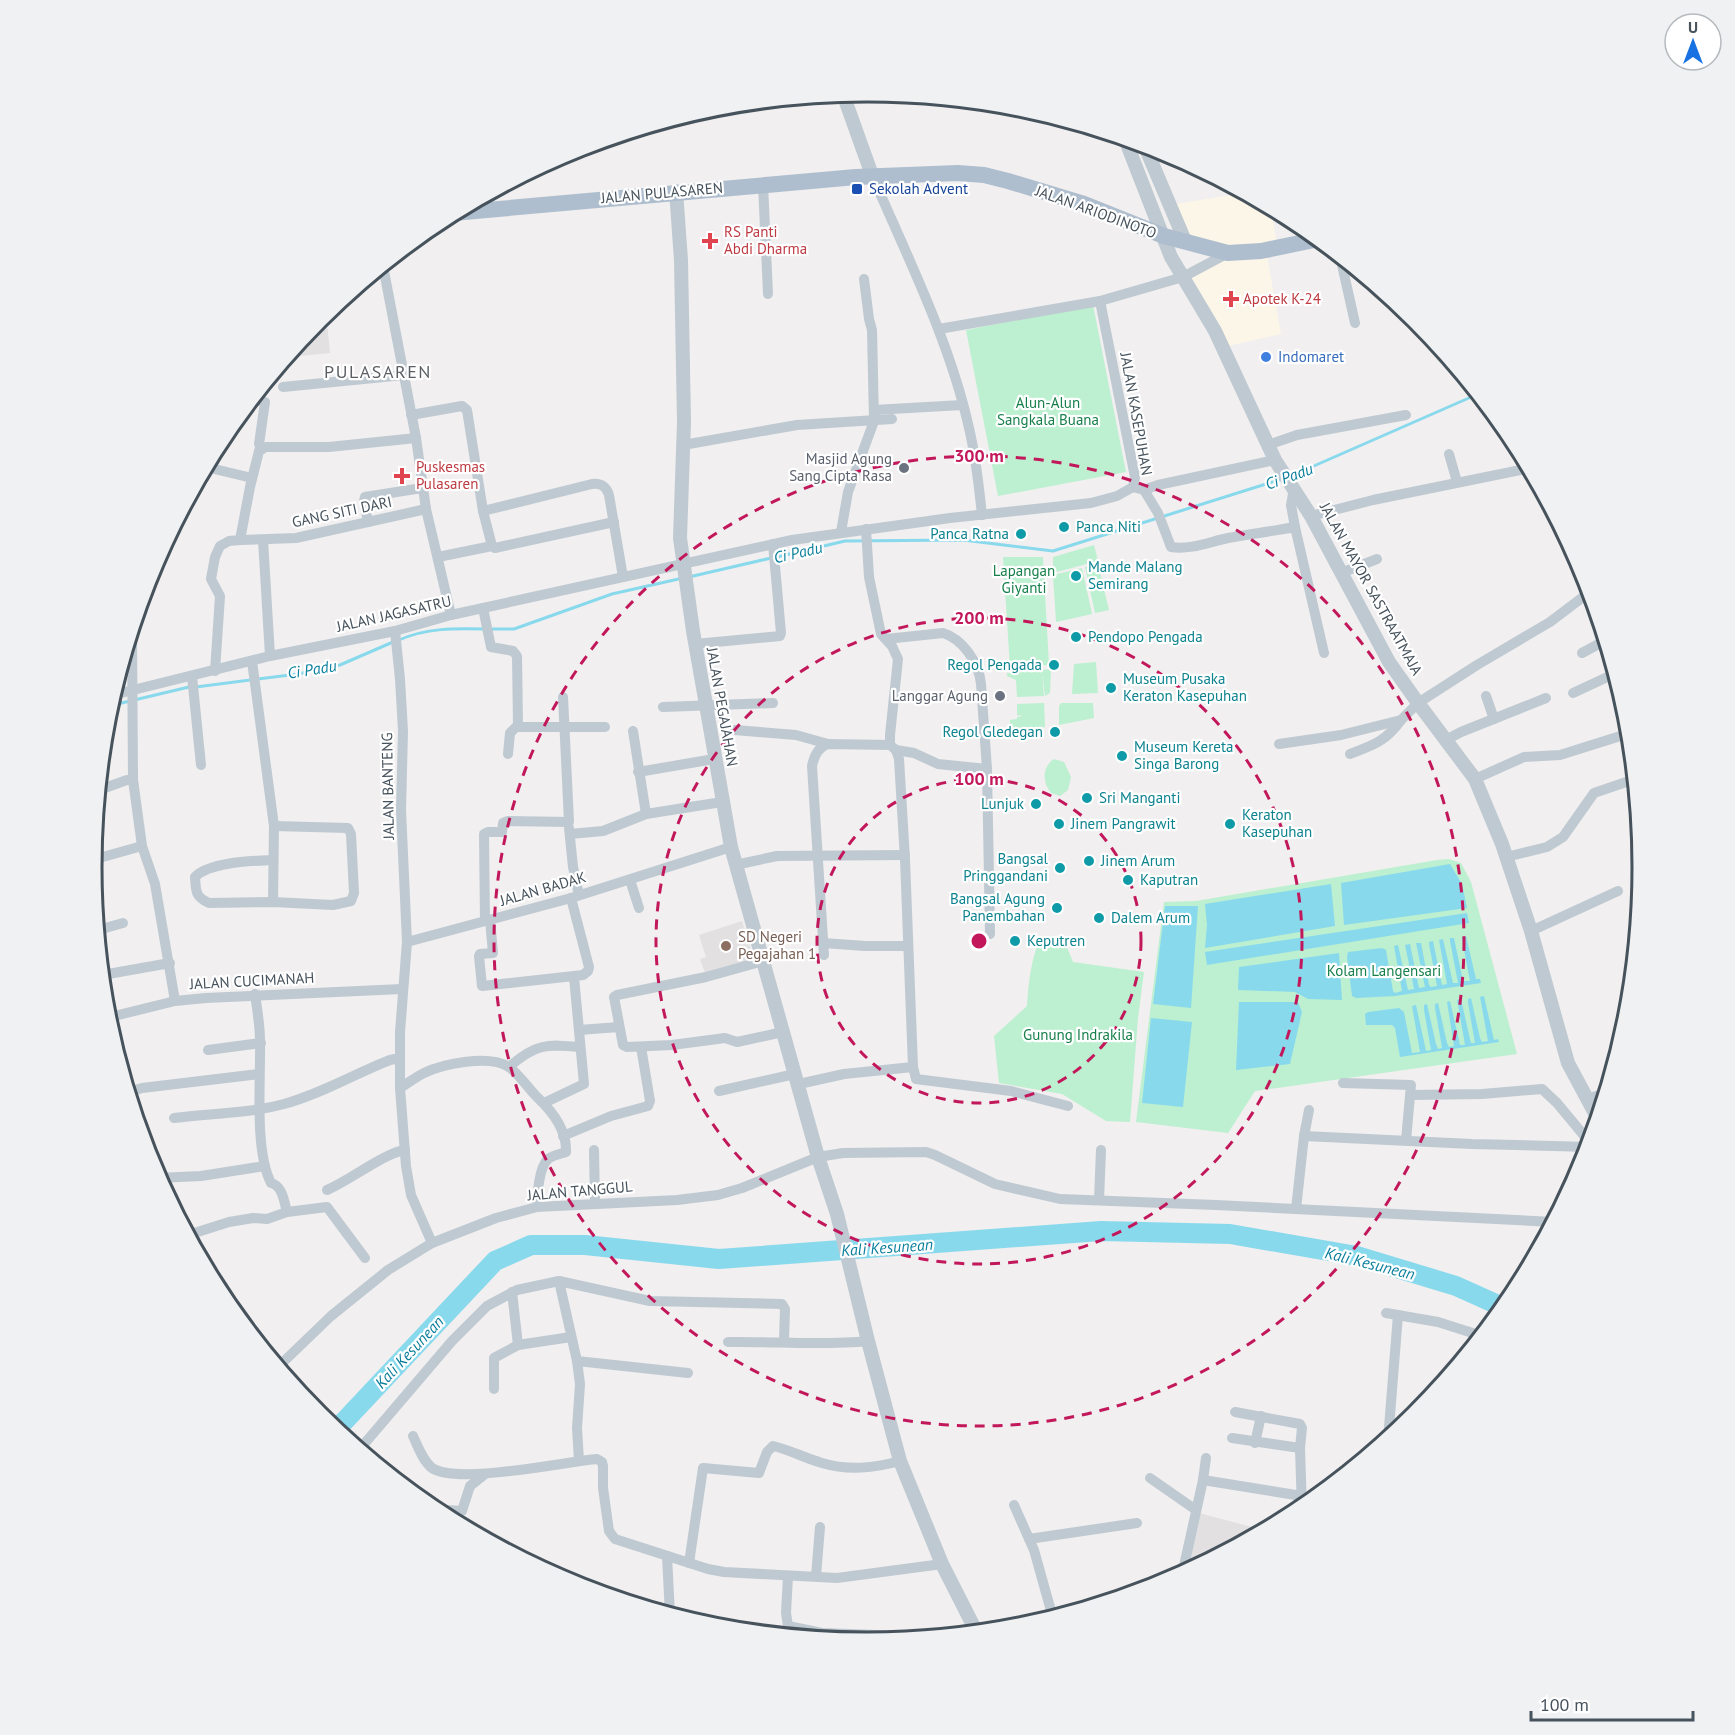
<svg xmlns="http://www.w3.org/2000/svg" width="1735" height="1735" font-family="'PT Sans',sans-serif">
  <style>
    .commercial { fill: #fcf6e8 }
    .education { fill: #e2e0e1 }
    .green { fill: #bcf0d0 }
    .water { fill: #89d9ed }
    .lines { fill: none; stroke-linecap: round; stroke-linejoin: round }
    .stream { stroke: #89d9ed; stroke-width: 3 }
    .river { stroke: #89d9ed; stroke-width: 20 }
    .minor { stroke: #bfc9d1; stroke-width: 10 }
    .tertiary { stroke: #bfc9d1; stroke-width: 14 }
    .primary { stroke: #aebece; stroke-width: 16 }
    .ring { fill: none; stroke: #c2185b; stroke-width: 3; stroke-dasharray: 10 8 }
    .transit-dot { fill: #1a4fb4; stroke: #fff; stroke-width: 2 }
    .health-dot { fill: #e0444e; stroke: #fff; stroke-width: 2 }
    .shop-dot { fill: #3f7fe0; stroke: #fff; stroke-width: 2 }
    .worship-dot { fill: #6b7280; stroke: #fff; stroke-width: 2 }
    .culture-dot { fill: #0f9aa8; stroke: #fff; stroke-width: 2 }
    .education-dot { fill: #8d6e63; stroke: #fff; stroke-width: 2 }
    .labels { text-anchor: middle; stroke-width: 4.5; stroke-linejoin: round; paint-order: stroke }
    .transit-label { font-size: 15px; fill: #164399; stroke: #fff; text-anchor: start }
    .street-label { font-size: 15px; fill: #46525c; stroke: #fff }
    .health-label { font-size: 15px; fill: #be3a42; stroke: #fff; text-anchor: start }
    .shop-label { font-size: 15px; fill: #366cbe; stroke: #fff; text-anchor: start }
    .park-label { font-size: 15px; fill: #167f4a; stroke: #fff }
    .worship-label { font-size: 15px; fill: #5b616d; stroke: #fff; text-anchor: end }
    .culture-label { font-size: 15px; fill: #0d838f; stroke: #fff; text-anchor: start }
    .education-label { font-size: 15px; fill: #785e54; stroke: #fff; text-anchor: start }
    .water-label { font-size: 16px; font-style: italic; fill: #0b7f9c; stroke: #fff }
    .quarter-label { font-size: 18px; letter-spacing: 1.5px; fill: #5b5f64; stroke: #fff }
    .rim { fill: none; stroke: #46525c; stroke-width: 3 }
    .centre { fill: #c2185b; stroke: #fff; stroke-width: 3 }
    .ring-label { font-size: 18px; text-anchor: middle; font-weight: bold; fill: #c2185b; stroke: #fff; stroke-width: 4.5; stroke-linejoin: round; paint-order: stroke }
  </style>
  <rect width="100%" height="100%" fill="#f1efef"/>
  <g class="commercial">
    <polygon points="1244,193 1270,207 1277,243 1230,248 1191,237 1176,204"/>
    <polygon points="1267,256 1281,334 1228,346 1189,277 1225,258"/>
  </g>
  <g class="education">
    <polygon points="326,313 330,353 288,357 319,319"/>
    <polygon points="742,921 755,962 705,973 700,959 706,957 699,935"/>
    <polygon points="1199,1513 1252,1527 1249,1539 1184,1574"/>
  </g>
  <g class="green">
    <polygon points="1093,305 1126,472 998,496 966,330"/>
    <polygon points="1094,545 1098,561 1053,573 1053,557"/>
    <polygon points="1003,557 1043,557 1049,665 1010,668"/>
    <polygon points="1098,564 1109,610 1095,613 1085,567"/>
    <polygon points="1082,568 1092,614 1056,622 1053,575"/>
    <polygon points="1096,662 1098,693 1072,694 1074,664"/>
    <polygon points="1051,669 1050,693 1045,696 1042,671 1044,696 1017,697 1016,680 1007,676 1007,673"/>
    <polygon points="1044,703 1045,727 1010,730 1010,720 1017,719 1017,717 1023,716 1017,715 1017,704"/>
    <polygon points="1061,703 1093,703 1094,718 1059,725 1059,706"/>
    <path d="M1054,759L1064,762L1071,777L1068,790L1060,796L1051,793C1042,782 1042,767 1054,759Z"/>
    <polygon points="1449,859 1461,863 1471,882 1517,1054 1255,1091 1228,1133 1136,1122 1164,902 1196,901 1437,860"/>
    <path d="M1039,942L1066,945L1073,962L1144,972L1138,1018L1130,1122L1106,1121L1062,1094L999,1083L994,1036L1027,1006C1028,987 1031,959 1039,942Z"/>
  </g>
  <g class="water">
    <polygon points="1450,864 1462,884 1467,908 1344,925 1341,883"/>
    <polygon points="1331,884 1335,926 1205,948 1207,925 1205,904"/>
    <polygon points="1165,906 1198,906 1191,1008 1153,1004"/>
    <polygon points="1467,913 1469,923 1207,965 1205,952"/>
    <polygon points="1466,936 1476,979 1480,979 1481,983 1395,996 1356,998 1352,996 1347,957 1348,952 1382,948 1386,950 1393,991 1395,993 1402,991 1394,946 1398,945 1408,990 1414,989 1405,945 1410,944 1419,988 1425,987 1416,943 1421,943 1429,985 1431,987 1437,986 1429,944 1429,942 1433,941 1442,985 1447,984 1439,940 1443,939 1453,983 1458,983 1450,941 1450,938 1454,938 1463,981 1470,981 1462,939 1462,937"/>
    <polygon points="1339,953 1342,1000 1308,999 1295,992 1238,990 1239,967"/>
    <polygon points="1484,996 1494,1040 1498,1039 1499,1042 1400,1057 1395,1028 1392,1025 1366,1025 1365,1014 1368,1012 1399,1008 1404,1012 1412,1053 1420,1052 1412,1006 1416,1005 1425,1046 1426,1051 1431,1050 1424,1010 1424,1005 1427,1004 1436,1044 1438,1049 1442,1048 1435,1008 1435,1004 1438,1003 1447,1043 1449,1047 1454,1046 1447,1002 1450,1001 1460,1045 1465,1045 1458,1005 1457,1000 1461,999 1470,1039 1471,1043 1475,1043 1468,1003 1468,999 1471,998 1480,1038 1482,1042 1488,1041 1480,997"/>
    <polygon points="1239,1002 1298,1002 1302,1012 1290,1064 1236,1070"/>
    <polygon points="1151,1018 1192,1022 1183,1107 1142,1103"/>
  </g>
  <g class="lines">
    <g class="stream">
      <polyline points="1291,476 1478,394"/>
      <polyline points="777,557 845,541 963,540 1053,551 1282,479"/>
      <polyline points="689,577 771,558"/>
      <polyline points="490,629 514,629 612,594 683,578"/>
      <path d="M399,640C426,628 455,628 484,629"/>
      <polyline points="196,687 298,674 340,665 393,642"/>
      <polyline points="109,706 189,687"/>
    </g>
    <polyline class="river" points="336,1430 495,1261 531,1245 585,1245 719,1259 1101,1231 1230,1234 1357,1256 1456,1286 1505,1308"/>
    <g class="minor">
      <path d="M872,175C907,256 950,342 969,428C976,457 979,486 982,515"/>
      <polyline points="763,184 768,294"/>
      <polyline points="1340,256 1355,323"/>
      <polyline points="383,266 416,438 426,509 451,615"/>
      <polyline points="939,329 1100,301 1183,277 1228,253"/>
      <polyline points="283,387 404,375"/>
      <polyline points="253,399 265,402 259,444 261,449"/>
      <polyline points="874,410 962,405"/>
      <polyline points="411,415 462,406 467,410 483,511 492,546"/>
      <polyline points="683,445 797,425 892,419"/>
      <polyline points="1268,445 1297,435 1406,415"/>
      <polyline points="1449,454 1457,482"/>
      <polyline points="206,467 252,478"/>
      <path d="M1133,487L1144,490L1158,513L1171,547C1191,550 1209,542 1228,538C1251,534 1273,531 1295,527"/>
      <polyline points="1294,488 1291,505 1295,527 1324,653"/>
      <polyline points="1144,490 1158,485 1275,460"/>
      <path d="M483,511L592,484C601,483 606,486 609,495L623,577"/>
      <polyline points="1311,516 1373,500 1530,468"/>
      <polyline points="368,522 364,501 365,497 422,488"/>
      <polyline points="866,529 869,577 881,634 892,646 898,659 890,735 890,745 896,750 899,759 905,859 913,1067 916,1079 1011,1091 1068,1106"/>
      <polyline points="841,532 848,492 874,421 872,330 869,319 864,279"/>
      <polyline points="240,540 296,538 426,509"/>
      <polyline points="263,540 270,656"/>
      <polyline points="438,557 492,546 495,548 614,522"/>
      <polyline points="1341,573 1377,559"/>
      <polyline points="483,608 491,647 513,651 517,656 518,725 510,733 508,754"/>
      <polyline points="132,631 133,780 142,846 155,884 175,1001"/>
      <polyline points="395,631 400,679 403,731 401,810 407,942"/>
      <path d="M886,639L943,633C963,639 979,663 981,684L987,769L990,934"/>
      <polyline points="695,644 780,636 781,633 773,544"/>
      <polyline points="1582,653 1606,640"/>
      <polyline points="252,661 274,826 273,902"/>
      <polyline points="215,671 220,596 211,579 215,557 220,546 229,541 240,540 250,487 259,451 266,447 329,447 416,438"/>
      <polyline points="192,676 201,765"/>
      <polyline points="1573,693 1616,673"/>
      <polyline points="113,695 270,656 395,631 451,615 792,540 950,518 1091,503 1117,496 1133,487 1135,477 1100,301"/>
      <polyline points="1486,696 1494,719"/>
      <polyline points="663,707 773,703"/>
      <polyline points="518,727 605,727"/>
      <polyline points="735,730 796,735 828,744"/>
      <polyline points="633,731 646,814"/>
      <polyline points="1446,740 1461,732 1546,698"/>
      <polyline points="1279,744 1341,735 1401,720 1418,703 1477,665 1550,622 1591,591"/>
      <polyline points="896,750 914,753 938,764 987,769"/>
      <path d="M1350,754C1374,745 1386,741 1401,720"/>
      <polyline points="638,772 714,759"/>
      <polyline points="1475,779 1524,757 1560,755 1630,733"/>
      <polyline points="99,790 127,780 133,780"/>
      <polyline points="569,828 573,867 579,895"/>
      <polyline points="570,834 603,831 646,814 722,802"/>
      <polyline points="1506,857 1547,847 1563,837 1594,793 1635,779"/>
      <polyline points="92,860 142,846"/>
      <path d="M272,860C252,861 209,862 195,877C196,891 195,897 209,903L273,902L333,905L351,901L354,893L351,834L348,828L274,826"/>
      <polyline points="735,865 777,856 905,855"/>
      <polyline points="630,880 639,908"/>
      <polyline points="490,920 493,953 480,954 479,956 482,986 583,975 588,971 589,967 571,898"/>
      <polyline points="485,921 484,834 488,832 502,832 503,823 508,821 569,822 563,697"/>
      <polyline points="98,930 123,923"/>
      <polyline points="1531,931 1618,891"/>
      <polyline points="823,943 865,946 908,946"/>
      <path d="M824,955L812,766C814,756 818,747 828,744L890,745"/>
      <polyline points="763,961 706,977 617,995 614,997 623,1045 627,1047 672,1045 725,1038 737,1042 783,1032"/>
      <polyline points="108,974 170,963"/>
      <path d="M255,994C257,1009 260,1025 260,1040C261,1078 254,1150 271,1183C283,1186 284,1202 287,1212"/>
      <polyline points="106,1018 175,1001 206,998 402,989"/>
      <polyline points="579,1030 619,1027"/>
      <polyline points="208,1050 261,1043"/>
      <path d="M509,1067C535,1044 546,1044 580,1047"/>
      <polyline points="1343,1083 1411,1085 1406,1140"/>
      <polyline points="799,1084 844,1074 913,1067"/>
      <path d="M400,1088C408,1083 416,1077 424,1073C443,1064 489,1054 509,1067C519,1074 528,1088 537,1097C552,1111 567,1131 566,1152C560,1154 553,1155 548,1159C539,1167 537,1195 537,1207"/>
      <polyline points="719,1091 795,1074"/>
      <polyline points="129,1092 142,1088 259,1074"/>
      <polyline points="1411,1095 1482,1094 1542,1089 1557,1103 1591,1144"/>
      <polyline points="1586,1099 1606,1093"/>
      <polyline points="544,1103 584,1084 574,977"/>
      <path d="M174,1118C210,1113 248,1114 284,1104C321,1094 354,1074 390,1060L400,1058"/>
      <polyline points="563,1136 611,1116 648,1106 650,1101 641,1047"/>
      <polyline points="1304,1136 1472,1144 1590,1147"/>
      <polyline points="594,1150 595,1204"/>
      <polyline points="158,1178 201,1176 265,1166"/>
      <path d="M327,1190C349,1181 384,1153 405,1150"/>
      <polyline points="1099,1200 1101,1150"/>
      <polyline points="1296,1209 1304,1136 1309,1110"/>
      <polyline points="188,1235 229,1222 253,1218 267,1219 287,1212 327,1207 365,1258"/>
      <polyline points="432,1243 411,1195 406,1166 400,1088 400,1032 407,942 571,898 731,847"/>
      <polyline points="559,1281 577,1361 688,1373"/>
      <polyline points="512,1292 518,1345 571,1337"/>
      <polyline points="1386,1313 1438,1322 1482,1336"/>
      <path d="M728,1342C775,1341 821,1346 868,1341"/>
      <polyline points="577,1361 580,1384 577,1428 579,1461"/>
      <polyline points="278,1367 331,1316 388,1270 432,1243 496,1218 537,1207 677,1200 718,1195 742,1188 818,1157 843,1153 926,1152 935,1155 995,1184 1060,1199 1216,1205 1554,1222"/>
      <polyline points="494,1389 494,1358 518,1345"/>
      <polyline points="1235,1412 1300,1424 1302,1428 1300,1448 1302,1510"/>
      <path d="M413,1436C418,1447 423,1461 432,1468C457,1485 563,1462 597,1459L602,1462L603,1466V1488L609,1531L615,1539L708,1569L724,1572L837,1578L942,1564"/>
      <polyline points="1232,1438 1300,1448"/>
      <polyline points="1388,1440 1398,1315"/>
      <polyline points="1255,1443 1261,1416"/>
      <polyline points="359,1450 452,1341 487,1306 517,1290 559,1281 650,1301 782,1304 785,1309 784,1341"/>
      <polyline points="1150,1478 1196,1510"/>
      <polyline points="1203,1480 1302,1496"/>
      <polyline points="1014,1505 1034,1550 1053,1618"/>
      <polyline points="431,1509 462,1511 470,1486 485,1474"/>
      <polyline points="1029,1539 1137,1523"/>
      <polyline points="667,1556 670,1615"/>
      <path d="M689,1563L703,1468L759,1473L767,1452L773,1446C790,1450 805,1458 822,1463C849,1471 874,1468 900,1461"/>
      <polyline points="1182,1575 1203,1480 1206,1458"/>
      <polyline points="788,1576 786,1613 788,1626 822,1633 931,1637"/>
      <polyline points="816,1576 820,1527"/>
    </g>
    <g class="tertiary">
      <polyline points="843,94 872,175"/>
      <polyline points="1125,139 1171,257 1215,331 1275,460 1311,516 1389,662 1418,703 1475,779 1502,844 1531,931 1568,1063 1598,1119"/>
      <polyline points="1144,144 1185,241"/>
      <polyline points="676,191 681,260 684,422 680,538 693,631 731,847 818,1157 837,1214 868,1341 900,1461 942,1564 977,1633"/>
    </g>
    <polyline class="primary" points="453,213 856,177 958,173 984,175 1008,181 1084,204 1164,236 1228,253 1261,251 1319,239"/>
  </g>
  <g class="ring">
    <circle cx="979" cy="941" r="162"/>
    <circle cx="979" cy="941" r="323"/>
    <circle cx="979" cy="941" r="485"/>
  </g>
  <rect class="transit-dot" x="851" y="183" width="12" height="12" rx="3"/>
  <g class="health-dot">
    <path d="M707 232h6v6h6v6h-6v6h-6v-6h-6v-6h6z"/>
    <path d="M1228 290h6v6h6v6h-6v6h-6v-6h-6v-6h6z"/>
    <path d="M399 467h6v6h6v6h-6v6h-6v-6h-6v-6h6z"/>
  </g>
  <circle class="shop-dot" cx="1266" cy="357" r="6"/>
  <g class="worship-dot">
    <circle cx="904" cy="468" r="6"/>
    <circle cx="1000" cy="696" r="6"/>
  </g>
  <g class="culture-dot">
    <circle cx="1064" cy="527" r="6"/>
    <circle cx="1021" cy="534" r="6"/>
    <circle cx="1076" cy="576" r="6"/>
    <circle cx="1076" cy="637" r="6"/>
    <circle cx="1054" cy="665" r="6"/>
    <circle cx="1111" cy="688" r="6"/>
    <circle cx="1055" cy="732" r="6"/>
    <circle cx="1122" cy="756" r="6"/>
    <circle cx="1087" cy="798" r="6"/>
    <circle cx="1036" cy="804" r="6"/>
    <circle cx="1059" cy="824" r="6"/>
    <circle cx="1230" cy="824" r="6"/>
    <circle cx="1089" cy="861" r="6"/>
    <circle cx="1060" cy="868" r="6"/>
    <circle cx="1128" cy="880" r="6"/>
    <circle cx="1057" cy="908" r="6"/>
    <circle cx="1099" cy="918" r="6"/>
    <circle cx="1015" cy="941" r="6"/>
  </g>
  <circle class="education-dot" cx="726" cy="946" r="6"/>
  <g class="labels">
    <g class="transit-label">
      <text x="869" y="194">Sekolah Advent</text>
    </g>
    <g class="street-label">
      <text transform="translate(662 193) rotate(-5)" y="5">JALAN PULASAREN</text>
      <text transform="translate(1096 212) rotate(20)" y="5">JALAN ARIODINOTO</text>
      <text transform="translate(1136 414) rotate(80)" y="5">JALAN KASEPUHAN</text>
      <text transform="translate(342 512) rotate(-12)" y="5">GANG SITI DARI</text>
      <text transform="translate(1371 589) rotate(61)" y="5">JALAN MAYOR SASTRAATMAJA</text>
      <text transform="translate(394 614) rotate(-13)" y="5">JALAN JAGASATRU</text>
      <text transform="translate(722 707) rotate(80)" y="5">JALAN PEGAJAHAN</text>
      <text transform="translate(388 786) rotate(-91)" y="5">JALAN BANTENG</text>
      <text transform="translate(543 889) rotate(-16)" y="5">JALAN BADAK</text>
      <text transform="translate(252 981) rotate(-3)" y="5">JALAN CUCIMANAH</text>
      <text transform="translate(580 1191) rotate(-5)" y="5">JALAN TANGGUL</text>
    </g>
    <g class="health-label">
      <text x="724" y="237">RS Panti<tspan x="724" dy="17">Abdi Dharma</tspan></text>
      <text x="1243" y="304">Apotek K-24</text>
      <text x="416" y="472">Puskesmas<tspan x="416" dy="17">Pulasaren</tspan></text>
    </g>
    <g class="shop-label">
      <text x="1278" y="362">Indomaret</text>
    </g>
    <g class="park-label">
      <text x="1048" y="408">Alun-Alun<tspan x="1048" dy="17">Sangkala Buana</tspan></text>
      <text x="1024" y="576">Lapangan<tspan x="1024" dy="17">Giyanti</tspan></text>
      <text x="1384" y="976">Kolam Langensari</text>
      <text x="1078" y="1040">Gunung Indrakila</text>
    </g>
    <g class="worship-label">
      <text x="892" y="464">Masjid Agung<tspan x="892" dy="17">Sang Cipta Rasa</tspan></text>
      <text x="988" y="701">Langgar Agung</text>
    </g>
    <g class="culture-label">
      <text x="1076" y="532">Panca Niti</text>
      <text x="1009" y="539" text-anchor="end">Panca Ratna</text>
      <text x="1088" y="572">Mande Malang<tspan x="1088" dy="17">Semirang</tspan></text>
      <text x="1088" y="642">Pendopo Pengada</text>
      <text x="1042" y="670" text-anchor="end">Regol Pengada</text>
      <text x="1123" y="684">Museum Pusaka<tspan x="1123" dy="17">Keraton Kasepuhan</tspan></text>
      <text x="1043" y="737" text-anchor="end">Regol Gledegan</text>
      <text x="1134" y="752">Museum Kereta<tspan x="1134" dy="17">Singa Barong</tspan></text>
      <text x="1099" y="803">Sri Manganti</text>
      <text x="1024" y="809" text-anchor="end">Lunjuk</text>
      <text x="1242" y="820">Keraton<tspan x="1242" dy="17">Kasepuhan</tspan></text>
      <text x="1071" y="829">Jinem Pangrawit</text>
      <text x="1048" y="864" text-anchor="end">Bangsal<tspan x="1048" dy="17">Pringgandani</tspan></text>
      <text x="1101" y="866">Jinem Arum</text>
      <text x="1140" y="885">Kaputran</text>
      <text x="1045" y="904" text-anchor="end">Bangsal Agung<tspan x="1045" dy="17">Panembahan</tspan></text>
      <text x="1111" y="923">Dalem Arum</text>
      <text x="1027" y="946">Keputren</text>
    </g>
    <g class="education-label">
      <text x="738" y="942">SD Negeri<tspan x="738" dy="17">Pegajahan 1</tspan></text>
    </g>
    <g class="water-label">
      <text transform="translate(1289 476) rotate(-20)" y="6">Ci Padu</text>
      <text transform="translate(798 552) rotate(-13)" y="6">Ci Padu</text>
      <text transform="translate(312 669) rotate(-9)" y="6">Ci Padu</text>
      <text transform="translate(887 1247) rotate(-4)" y="6">Kali Kesunean</text>
      <text transform="translate(1370 1263) rotate(14)" y="6">Kali Kesunean</text>
      <text transform="translate(409 1352) rotate(-47)" y="6">Kali Kesunean</text>
    </g>
    <g class="quarter-label">
      <text x="378" y="378">PULASAREN</text>
    </g>
  </g>
  <path d="M0 0H1735V1735H0ZM102 867a765 765 0 1 1 1530 0a765 765 0 1 1-1530 0Z" fill="#f0f1f2" fill-rule="evenodd"/>
  <path class="rim" d="M102 867a765 765 0 1 1 1530 0a765 765 0 1 1-1530 0Z"/>
  <circle cx="979" cy="941" r="9" class="centre"/>
  <g class="ring-label">
    <text x="979" y="462">300 m</text>
    <text x="979" y="624">200 m</text>
    <text x="979" y="785">100 m</text>
  </g>
  <g transform="translate(1693 42)"><circle r="28" fill="#ffffff" stroke="#b5babe" stroke-width="1.5"/>
  <path d="M0-4.5L10 22L0 15L-10 22Z" fill="#1771e3"/>
  <text y="-9" font-size="16" font-weight="bold" text-anchor="middle" fill="#46525c">U</text>
  </g>
  <path d="M1531 1711v9h162v-9" fill="none" stroke="#46525c" stroke-width="3"/>
  <text x="1540" y="1711" font-size="18" fill="#46525c" stroke="#ffffff" stroke-width="4.5" paint-order="stroke">100 m</text>
</svg>
